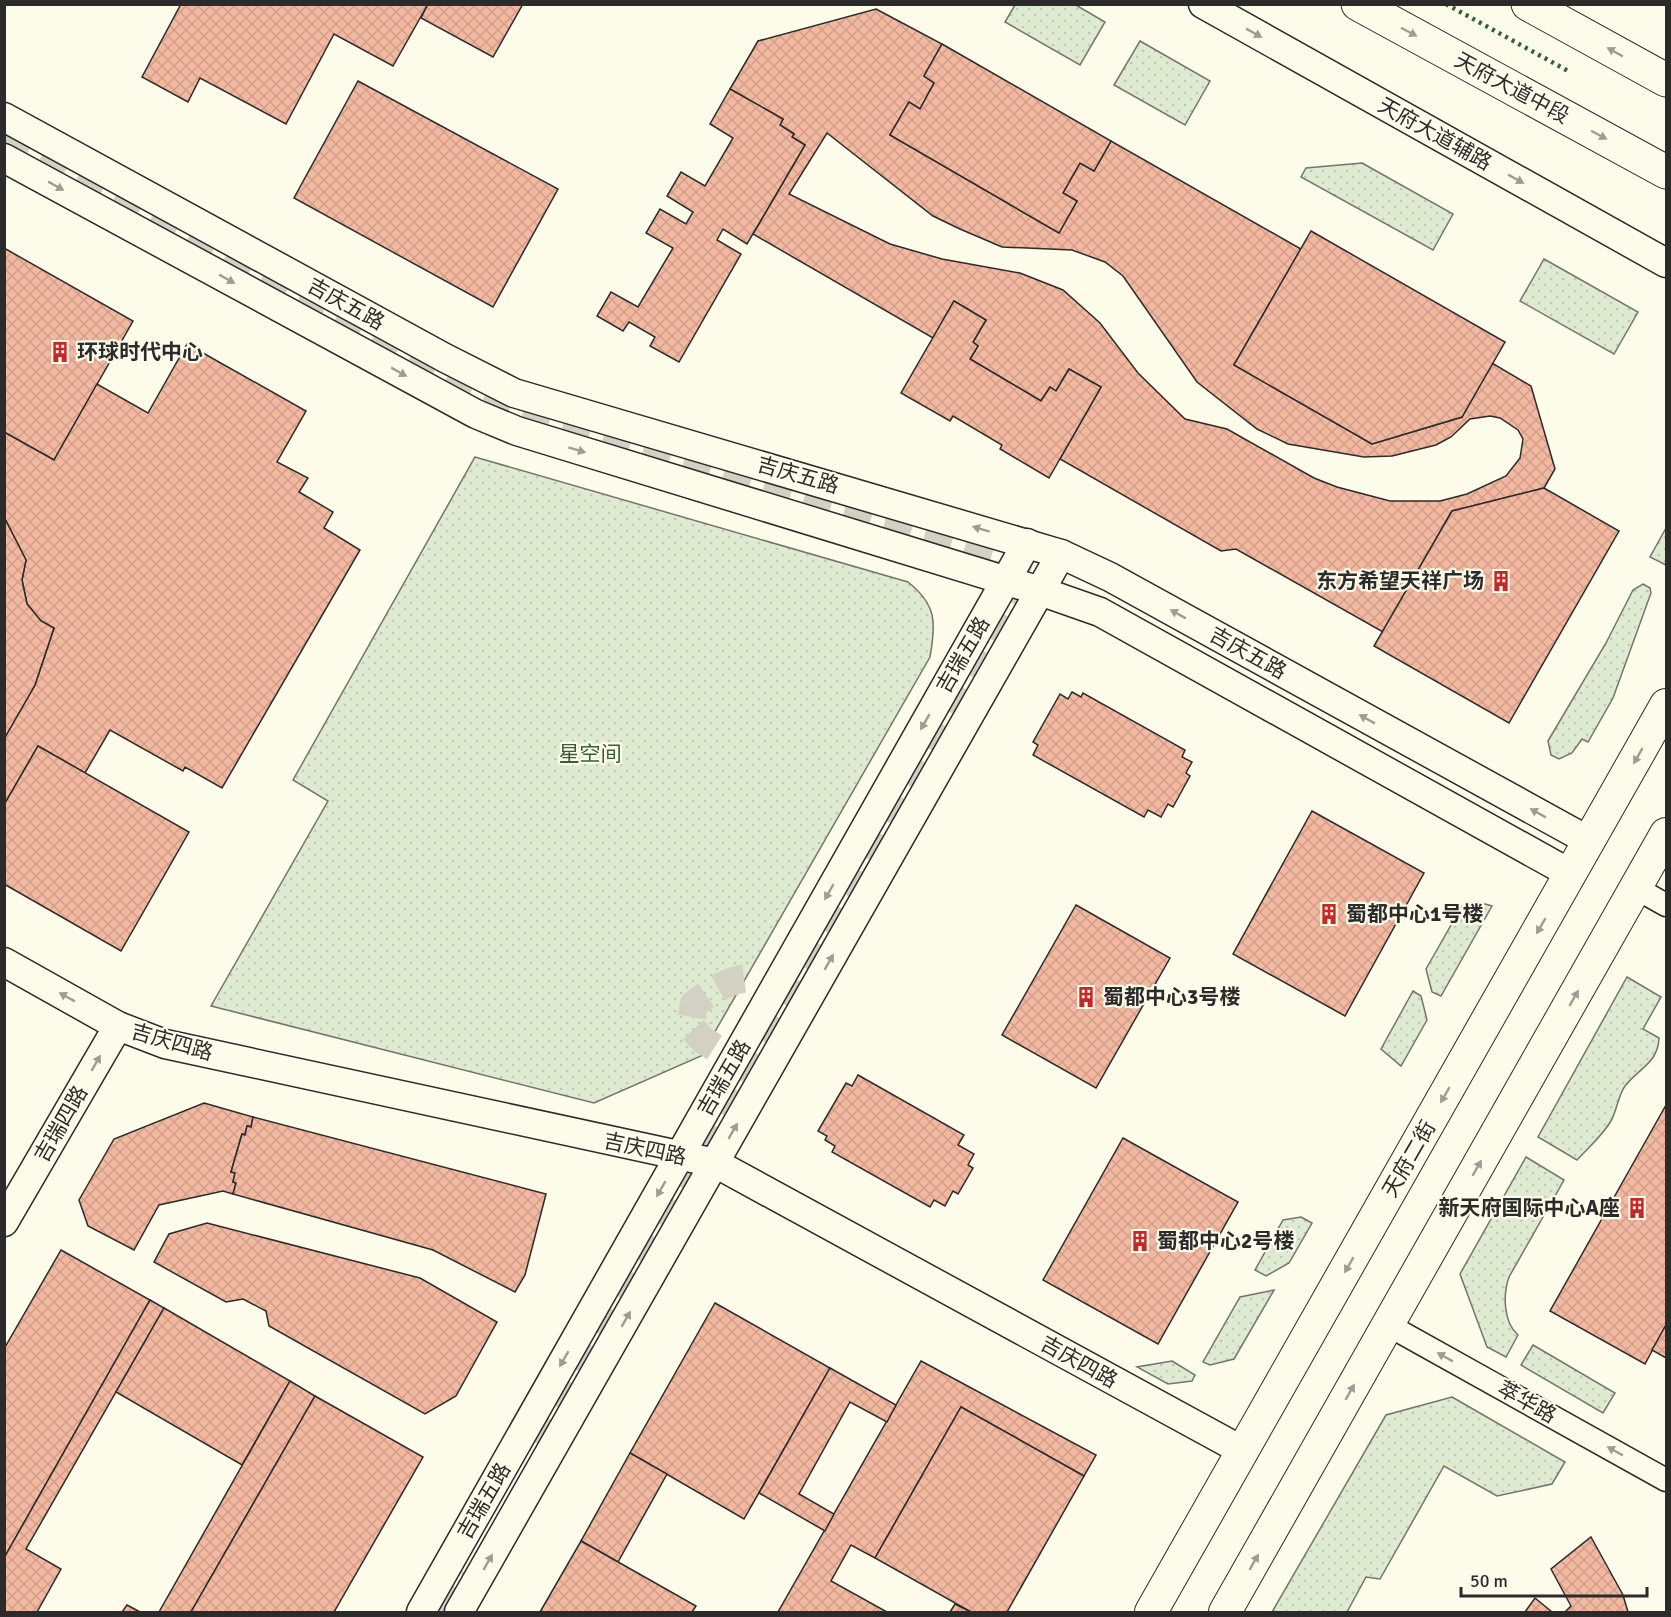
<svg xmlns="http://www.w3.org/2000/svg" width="1671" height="1617" font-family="Signika,'Noto Sans SC',sans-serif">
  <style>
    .park { fill: url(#park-dots); stroke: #74746e; stroke-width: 1.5 }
    .building { fill: url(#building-cross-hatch); stroke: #2b2b2b; stroke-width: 1.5; fill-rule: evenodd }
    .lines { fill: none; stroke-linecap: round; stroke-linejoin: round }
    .tertiary-tunnel { stroke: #d3d1c4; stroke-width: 28; stroke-dasharray: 28 14; stroke-linecap: butt }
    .minor-casing { stroke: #2b2b2b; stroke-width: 25 }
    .tertiary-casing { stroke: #2b2b2b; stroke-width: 31 }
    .secondary-casing { stroke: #2b2b2b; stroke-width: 34 }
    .primary-casing { stroke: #2b2b2b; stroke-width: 35 }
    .minor { stroke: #fdfbea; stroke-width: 22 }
    .tertiary { stroke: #fdfbea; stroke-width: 28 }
    .secondary { stroke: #fdfbea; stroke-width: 32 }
    .primary { stroke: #fdfbea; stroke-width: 33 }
    .hedge { stroke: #34623c; stroke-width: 4.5; stroke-dasharray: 3 4.5; stroke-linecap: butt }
    .oneway { fill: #9e9d94 }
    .labels { text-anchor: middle; stroke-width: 4.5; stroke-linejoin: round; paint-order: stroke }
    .street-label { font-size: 21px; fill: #2b2b2b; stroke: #fdfbea }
    .poi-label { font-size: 21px; font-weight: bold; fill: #2b2b2b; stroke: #fdfbea; text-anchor: start }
    .park-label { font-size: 21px; fill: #34623c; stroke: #fdfbea }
  </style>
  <defs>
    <pattern id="park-dots" width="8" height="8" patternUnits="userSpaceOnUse" patternTransform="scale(1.5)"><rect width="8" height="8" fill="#deebd1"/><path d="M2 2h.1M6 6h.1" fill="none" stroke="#bfcab4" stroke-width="1.8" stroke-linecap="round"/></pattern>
    <pattern id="building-cross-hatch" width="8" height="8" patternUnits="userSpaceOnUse" patternTransform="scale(1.5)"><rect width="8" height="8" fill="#f2b8a0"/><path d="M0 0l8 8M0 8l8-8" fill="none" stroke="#d09e8a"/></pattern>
  </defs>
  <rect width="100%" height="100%" fill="#fdfbea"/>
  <g class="park">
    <polygon points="1074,4 1105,22 1080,65 1005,22 1015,5"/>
    <polygon points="1140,41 1210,81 1185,125 1114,85"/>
    <polygon points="1362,163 1453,214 1433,250 1301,177 1306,168"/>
    <polygon points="1544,259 1638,312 1614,354 1520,301"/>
    <path d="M475,457L908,582C937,605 936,623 930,657L701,1056L594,1103L211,1006L328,801L293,780Z"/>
    <polygon points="1666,528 1666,565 1650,557"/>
    <polygon points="1643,584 1650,588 1651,593 1613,698 1588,742 1582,739 1572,753 1559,759 1551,755 1548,741 1606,643 1633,590"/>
    <polygon points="1478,902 1492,906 1441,996 1432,992 1426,969 1462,906"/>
    <path d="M1627,977L1661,997L1643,1029L1659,1038C1658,1063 1639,1068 1625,1086C1618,1096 1617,1110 1611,1121C1602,1136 1589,1147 1577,1160L1538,1137Z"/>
    <polygon points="1413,991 1421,996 1427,1020 1401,1066 1381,1049"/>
    <path d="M1526,1157L1564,1180L1509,1277C1503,1294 1503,1322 1518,1335L1506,1357L1487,1347L1460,1274Z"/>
    <polygon points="1301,1217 1312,1223 1289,1263 1266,1276 1255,1270 1283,1220"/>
    <polygon points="1274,1290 1234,1359 1210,1365 1203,1362 1240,1297"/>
    <polygon points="1533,1345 1615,1393 1603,1413 1521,1365"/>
    <polygon points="1172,1361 1195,1375 1192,1381 1168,1384 1137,1367"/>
    <polygon points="1452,1397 1565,1462 1552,1484 1497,1496 1444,1466 1380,1579 1366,1577 1347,1612 1272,1612 1386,1415"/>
  </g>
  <g class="building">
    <polygon points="181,4 428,4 393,66 334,34 286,124 200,78 188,102 142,77"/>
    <polygon points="428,4 523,4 493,57 421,18"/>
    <path d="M876,9L942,44L924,76L934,83L920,109L909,102L890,135L1059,233L1077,201L1063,193L1080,163L1094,171L1111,141L1301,249L1234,365L1372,444L1462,417L1492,363L1531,386L1555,469L1544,488L1452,511L1383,632L1236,549L1221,551L1060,459L1101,387L1069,369L1056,391L1050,387L1041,401L970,359L978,346L973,342L986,320L954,301L933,338L753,234L805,145L792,137L794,134L780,125L783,119L730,89L758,41ZM827,133L933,216L960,229L1002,247L1072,250L1105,262L1123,276L1197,382L1257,429L1288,444L1364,457L1392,456L1436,445L1451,437L1470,419L1490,416L1500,418L1518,430L1523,439L1520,458L1506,476L1467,494L1440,501H1390L1337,487L1314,478L1227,429L1185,419L1138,373L1100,323L1063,290L1020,273L942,259L890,244L789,194Z"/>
    <polygon points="942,44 1111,141 1094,171 1080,163 1063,193 1077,201 1059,233 890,135 909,102 920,109 934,83 924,76"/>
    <polygon points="358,81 558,189 493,307 294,198"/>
    <polygon points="730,89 783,119 780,125 794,134 792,137 805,145 747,244 723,229 717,240 741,254 679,362 650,346 655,337 629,322 623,331 597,316 611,292 638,307 673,248 646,233 660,209 686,224 693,212 667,196 681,172 705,186 733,138 710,124"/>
    <polygon points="1311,231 1505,342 1462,417 1372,444 1234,365"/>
    <polygon points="4,248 133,321 54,460 4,432"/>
    <polygon points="954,301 986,320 973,342 978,346 970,359 1041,401 1050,387 1056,391 1069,369 1101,387 1049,478 1000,449 1002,445 953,416 950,421 901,393"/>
    <polygon points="187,344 306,411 277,462 308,478 299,492 333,512 324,528 360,550 222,788 185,767 183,771 110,730 85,773 38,746 4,805 4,739 35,685 54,628 41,621 27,604 22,580 26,560 4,517 4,432 54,460 97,384 148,413"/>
    <polygon points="1544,488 1619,531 1509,723 1374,646 1452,511"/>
    <polygon points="4,517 26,560 22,580 27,604 41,621 54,628 35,685 4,739"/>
    <polygon points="1072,692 1081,697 1083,693 1185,750 1182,757 1192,762 1186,773 1190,776 1173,807 1168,804 1161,817 1148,810 1144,817 1033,755 1038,745 1033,742 1060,694 1068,699"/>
    <polygon points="38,746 189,832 121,951 4,884 4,805"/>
    <polygon points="1312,811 1424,873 1345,1016 1233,954"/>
    <polygon points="1076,905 1170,958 1096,1088 1002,1035"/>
    <polygon points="858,1075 964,1135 958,1145 974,1154 968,1165 973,1168 958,1194 953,1191 945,1206 934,1200 930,1207 832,1152 835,1146 825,1140 827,1136 818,1131 846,1083 852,1086"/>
    <polygon points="204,1103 253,1117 251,1127 247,1126 245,1135 242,1134 231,1172 235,1173 233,1182 236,1183 233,1194 223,1191 159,1205 134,1250 88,1226 79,1200 114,1139"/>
    <polygon points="1666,1105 1666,1325 1645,1364 1550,1311"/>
    <polygon points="253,1117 546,1194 525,1275 515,1292 433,1250 233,1194 236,1183 233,1182 235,1173 231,1172 242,1134 245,1135 247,1126 251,1127"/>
    <polygon points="1123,1138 1238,1202 1158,1344 1043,1280"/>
    <polygon points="207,1223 420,1278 497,1322 456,1396 425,1414 269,1326 266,1311 243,1299 226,1302 154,1262 169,1234"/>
    <polygon points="61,1250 150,1300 4,1558 4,1349"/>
    <polygon points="150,1300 164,1308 26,1549 61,1569 37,1612 4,1612 4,1558"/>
    <polygon points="715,1303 830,1368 744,1519 630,1453"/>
    <polygon points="164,1308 290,1381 242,1465 116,1392"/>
    <polygon points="1666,1325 1666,1358 1652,1350"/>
    <polygon points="921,1361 1096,1455 1084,1476 961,1407 875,1558 851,1545 831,1581 887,1612 778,1612"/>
    <polygon points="830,1368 896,1405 887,1422 850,1402 799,1494 834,1514 825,1531 759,1493"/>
    <polygon points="290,1381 315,1396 191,1612 159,1612"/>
    <polygon points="315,1396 423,1457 334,1612 191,1612"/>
    <polygon points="961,1407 1084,1476 1007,1612 971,1612 875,1558"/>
    <polygon points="630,1453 667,1474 618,1562 581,1541"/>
    <polygon points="1591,1537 1623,1595 1628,1612 1565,1612 1571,1606 1551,1569"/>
    <polygon points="581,1541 696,1606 692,1612 540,1612"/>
    <polygon points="1535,1598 1552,1612 1525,1612"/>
    <polygon points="955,1604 971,1612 950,1612"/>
    <polygon points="127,1605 140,1612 122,1612"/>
  </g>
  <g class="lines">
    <g class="tertiary-tunnel">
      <polyline points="4,137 469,391 518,412 1034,570 534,1451"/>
      <path d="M750,1070L703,1040L690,1026L694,1004C715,989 731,977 757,978"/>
      <polyline points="443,1612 465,1573"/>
    </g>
    <defs>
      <g id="minor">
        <polyline points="1636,888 1666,905"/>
        <polyline points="1388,1325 1666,1480"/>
      </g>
      <g id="tertiary">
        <polyline points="1203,4 1666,263"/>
        <polyline points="4,117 445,358 514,393 1061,554 1110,577 1589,841"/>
        <polyline points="4,158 476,414 517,431 1040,591 1100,612 1571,874"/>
        <polyline points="4,962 118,1026 165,1044 715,1163 1243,1451"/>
        <polyline points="4,1222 118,1026"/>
        <polyline points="421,1612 1027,543"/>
        <polyline points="459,1612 1061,554"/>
      </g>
      <g id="secondary">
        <polyline points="1151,1612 1666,705"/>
        <polyline points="1225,1612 1666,834"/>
      </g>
      <g id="primary">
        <polyline points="1358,4 1666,172"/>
        <polyline points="1528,4 1666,80"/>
      </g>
    </defs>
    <use href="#minor" class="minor-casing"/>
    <use href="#tertiary" class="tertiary-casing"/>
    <use href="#secondary" class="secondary-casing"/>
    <use href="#primary" class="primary-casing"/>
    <use href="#minor" class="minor"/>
    <use href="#tertiary" class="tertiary"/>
    <use href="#secondary" class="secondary"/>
    <use href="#primary" class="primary"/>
    <polyline class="hedge" points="1446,4 1570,72"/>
  </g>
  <defs><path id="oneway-solid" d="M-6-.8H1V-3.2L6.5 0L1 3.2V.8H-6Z" transform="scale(1.5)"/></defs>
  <g class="oneway">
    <use href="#oneway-solid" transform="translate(1409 32) rotate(28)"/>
    <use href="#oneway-solid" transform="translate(1254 33) rotate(29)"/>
    <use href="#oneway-solid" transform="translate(1615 52) rotate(-151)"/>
    <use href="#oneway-solid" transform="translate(1599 135) rotate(28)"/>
    <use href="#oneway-solid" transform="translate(1516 179) rotate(29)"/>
    <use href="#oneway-solid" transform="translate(56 186) rotate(29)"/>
    <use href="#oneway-solid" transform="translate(227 279) rotate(29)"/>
    <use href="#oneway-solid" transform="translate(399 372) rotate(29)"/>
    <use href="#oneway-solid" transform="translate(577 450) rotate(17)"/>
    <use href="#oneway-solid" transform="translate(981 529) rotate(-163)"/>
    <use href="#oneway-solid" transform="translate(1178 614) rotate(-151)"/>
    <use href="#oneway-solid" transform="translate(1367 719) rotate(-151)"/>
    <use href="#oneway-solid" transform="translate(925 722) rotate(120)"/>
    <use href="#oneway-solid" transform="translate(1638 756) rotate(120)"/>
    <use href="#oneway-solid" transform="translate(1538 813) rotate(-151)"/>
    <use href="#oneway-solid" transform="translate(829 892) rotate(120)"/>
    <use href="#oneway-solid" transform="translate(1541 926) rotate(120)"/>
    <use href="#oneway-solid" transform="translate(829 962) rotate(-60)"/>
    <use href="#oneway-solid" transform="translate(67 997) rotate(-151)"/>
    <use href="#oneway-solid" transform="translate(1574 998) rotate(-60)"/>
    <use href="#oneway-solid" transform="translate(96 1063) rotate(-60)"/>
    <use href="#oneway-solid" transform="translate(1445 1095) rotate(120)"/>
    <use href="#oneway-solid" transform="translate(733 1131) rotate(-60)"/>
    <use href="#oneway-solid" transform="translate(1477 1168) rotate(-60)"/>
    <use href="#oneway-solid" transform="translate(661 1189) rotate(120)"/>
    <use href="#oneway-solid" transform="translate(1349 1265) rotate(120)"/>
    <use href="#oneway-solid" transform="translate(626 1319) rotate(-60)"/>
    <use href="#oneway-solid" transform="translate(1445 1357) rotate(-151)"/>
    <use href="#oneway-solid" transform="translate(564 1359) rotate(120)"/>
    <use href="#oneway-solid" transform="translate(1350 1392) rotate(-60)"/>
    <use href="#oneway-solid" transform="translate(1615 1451) rotate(-151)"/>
    <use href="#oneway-solid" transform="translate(488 1562) rotate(-60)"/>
    <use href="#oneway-solid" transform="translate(1254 1562) rotate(-60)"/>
  </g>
  <defs>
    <symbol id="building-bare" viewBox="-9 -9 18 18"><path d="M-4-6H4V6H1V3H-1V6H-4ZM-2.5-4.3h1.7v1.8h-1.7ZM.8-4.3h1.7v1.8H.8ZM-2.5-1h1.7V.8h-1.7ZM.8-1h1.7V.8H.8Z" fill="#c62828" stroke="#fdfbea" stroke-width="2.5" paint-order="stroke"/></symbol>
  </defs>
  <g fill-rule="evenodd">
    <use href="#building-bare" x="45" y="337" width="30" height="30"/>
    <use href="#building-bare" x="1486" y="566" width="30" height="30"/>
    <use href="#building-bare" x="1314" y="899" width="30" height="30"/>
    <use href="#building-bare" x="1071" y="982" width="30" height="30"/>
    <use href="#building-bare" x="1622" y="1193" width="30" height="30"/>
    <use href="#building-bare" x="1125" y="1226" width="30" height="30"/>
  </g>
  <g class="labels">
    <g class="street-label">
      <text transform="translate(1512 88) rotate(28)" y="7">天府大道中段</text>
      <text transform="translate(1435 134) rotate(29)" y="7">天府大道辅路</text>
      <text transform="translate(346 304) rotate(29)" y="7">吉庆五路</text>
      <text transform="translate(798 475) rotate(16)" y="7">吉庆五路</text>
      <text transform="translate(1248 653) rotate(29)" y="7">吉庆五路</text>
      <text transform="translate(963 655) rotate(-60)" y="7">吉瑞五路</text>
      <text transform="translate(172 1042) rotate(16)" y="7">吉庆四路</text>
      <text transform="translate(724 1078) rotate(-60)" y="7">吉瑞五路</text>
      <text transform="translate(61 1124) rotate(-60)" y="7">吉瑞四路</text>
      <text transform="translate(645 1149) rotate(12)" y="7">吉庆四路</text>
      <text transform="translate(1409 1159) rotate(-60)" y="7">天府二街</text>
      <text transform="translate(1079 1362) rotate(29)" y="7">吉庆四路</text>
      <text transform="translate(1527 1402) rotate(29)" y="7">萃华路</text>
      <text transform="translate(484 1501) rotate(-60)" y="7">吉瑞五路</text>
    </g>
    <g class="poi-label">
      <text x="77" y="359">环球时代中心</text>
      <text x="1484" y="588" text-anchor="end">东方希望天祥广场</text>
      <text x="1346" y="921">蜀都中心1号楼</text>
      <text x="1103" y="1004">蜀都中心3号楼</text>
      <text x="1620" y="1215" text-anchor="end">新天府国际中心A座</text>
      <text x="1157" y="1248">蜀都中心2号楼</text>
    </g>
    <g class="park-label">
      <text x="590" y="761">星空间</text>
    </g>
  </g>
  <rect width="1671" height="1617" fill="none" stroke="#2b2b2b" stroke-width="12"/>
  <path d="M1461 1587v9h186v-9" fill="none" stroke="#2b2b2b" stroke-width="3"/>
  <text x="1470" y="1587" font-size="18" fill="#2b2b2b" stroke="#fdfbea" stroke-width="4.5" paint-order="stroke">50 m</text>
</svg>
